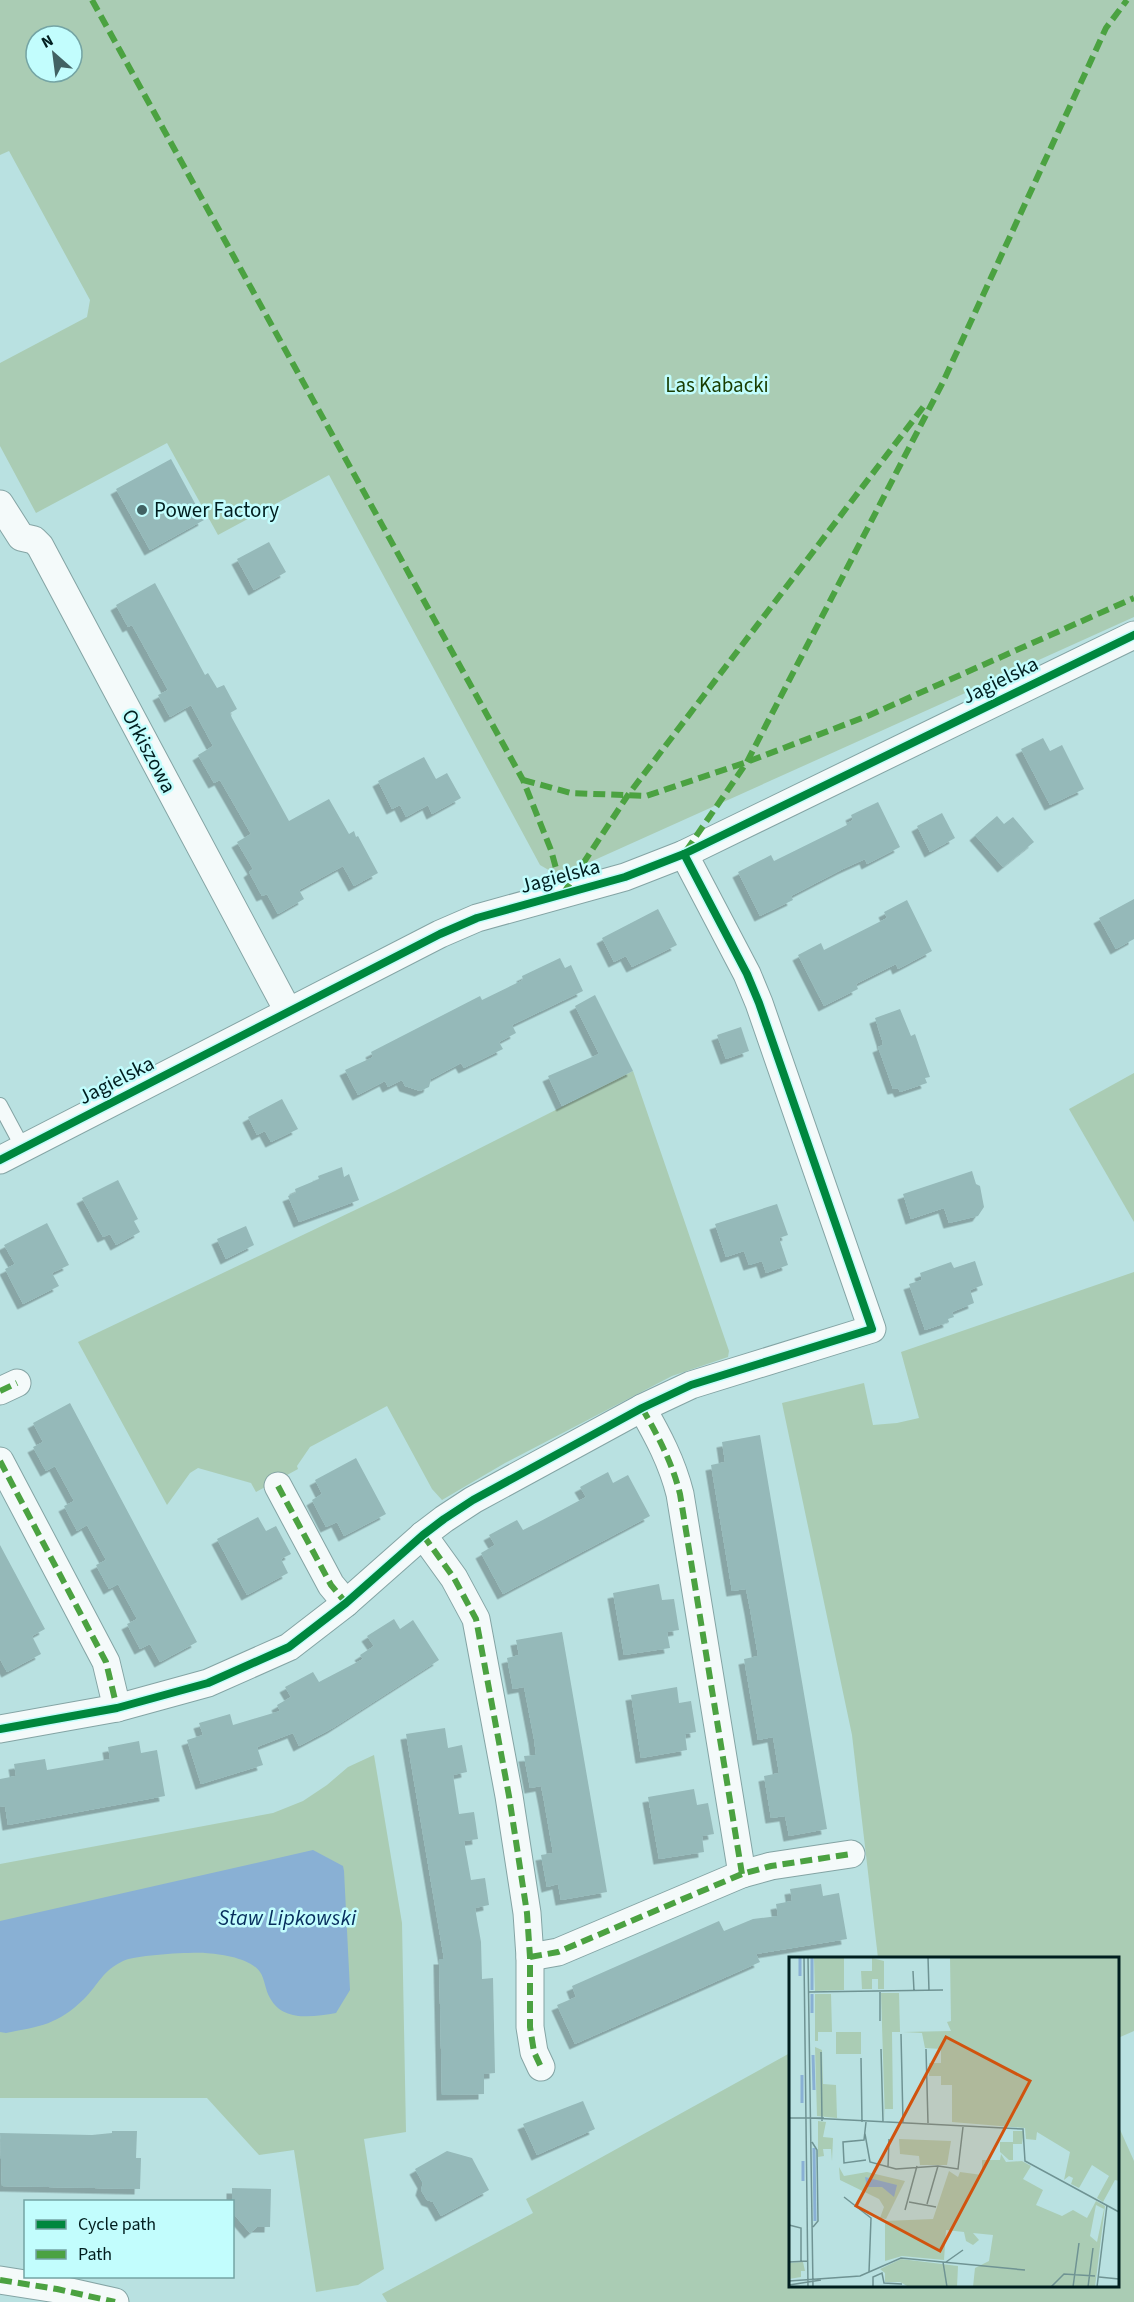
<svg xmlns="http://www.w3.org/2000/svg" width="1134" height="2302" font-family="'Source Sans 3',sans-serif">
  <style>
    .green { fill: #aaccb4; fill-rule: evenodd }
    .water { fill: #89b0d4 }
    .building { fill: #95b9b9; filter: url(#shadow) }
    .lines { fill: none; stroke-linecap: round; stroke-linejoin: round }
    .service-casing { stroke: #84a4a4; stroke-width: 16 }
    .minor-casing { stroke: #84a4a4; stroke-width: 29 }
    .service { stroke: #f4fafa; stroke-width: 14 }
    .minor { stroke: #f4fafa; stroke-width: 27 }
    .quiet { stroke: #4ba241; stroke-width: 6; stroke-dasharray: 12 6; stroke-linecap: butt }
    .cycleway-casing { stroke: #c2fdfd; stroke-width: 11 }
    .cycleway { stroke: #00873e; stroke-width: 8 }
    .poi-dot { fill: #416263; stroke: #c2fdfd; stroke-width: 2 }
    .labels { text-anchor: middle; stroke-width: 5; stroke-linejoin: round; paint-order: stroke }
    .park-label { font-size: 21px; fill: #193c01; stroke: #c2fdfd }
    .poi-label { font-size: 21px; fill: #001e1f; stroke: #c2fdfd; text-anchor: start }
    .street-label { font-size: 21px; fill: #001e1f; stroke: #c2fdfd }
    .water-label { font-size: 22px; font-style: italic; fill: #072d5d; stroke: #c2fdfd }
    .inset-river { fill: none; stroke: #89b0d4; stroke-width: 3 }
    .inset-road { fill: none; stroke: #6f9393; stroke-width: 1.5 }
    .view { fill: #d1530e; fill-opacity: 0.15; stroke: #d1530e; stroke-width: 3 }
    .inset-edge { fill: none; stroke: #001e1f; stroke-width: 3 }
  </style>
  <defs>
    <filter id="shadow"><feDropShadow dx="-5.5" dy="5.5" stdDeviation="0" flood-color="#0004"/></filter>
  </defs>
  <rect width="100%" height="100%" fill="#b9e1e1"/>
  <g class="green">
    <path d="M0,0H1134V617L559,876L540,865L329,475L218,535L167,443L36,513L0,446V363L87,317L90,300L9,151L0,155ZM36,36H72V72H36Z"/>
    <polygon points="633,1071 720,1325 729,1351 728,1357 672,1376 505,1463 442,1500 432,1489 387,1406 310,1447 297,1466 298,1469 256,1492 251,1483 198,1468 190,1473 167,1505 78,1342 395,1191"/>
    <polygon points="1134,1073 1134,1222 1069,1109"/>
    <polygon points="1134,1272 1134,2031 1118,2038 1118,1958 878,1958 852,1735 782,1403 864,1383 873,1425 897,1423 919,1418 901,1352"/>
    <polygon points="374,1755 402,1923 406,2132 364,2139 384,2269 358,2285 316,2292 294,2150 259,2155 207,2098 0,2098 0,1864 273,1813 303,1801 327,1785 348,1767"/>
    <polygon points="790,2053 790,2286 1118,2286 1118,2125 1134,2161 1134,2302 387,2302 382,2294 533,2213 526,2199"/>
  </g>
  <path class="water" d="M313,1850L343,1866L344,1871L350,1990L336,2013C313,2017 283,2022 270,1998C265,1990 265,1979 260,1972C250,1958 221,1954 205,1953C189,1952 136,1955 123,1961C102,1971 99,1984 84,1999C57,2025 41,2026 6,2033L0,2032V1921Z"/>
  <g class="building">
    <polygon points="171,459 204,520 150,550 116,489"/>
    <polygon points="269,542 286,572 254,590 237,559"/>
    <polygon points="155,583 205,675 208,673 217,688 224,685 237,709 230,713 232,718 289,821 329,799 349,834 354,831 356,837 358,836 378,873 354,886 343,866 299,890 304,899 278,914 267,894 262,896 249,872 253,869 237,842 251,834 220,780 214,783 198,755 213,746 191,705 170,717 158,695 168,690 132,625 128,627 116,605"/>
    <polygon points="1043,738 1050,751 1062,745 1084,789 1050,805 1021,749"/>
    <polygon points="424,757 436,779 447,773 461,798 432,814 428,805 406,817 400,805 392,809 378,781"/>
    <polygon points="878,802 900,847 867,864 865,859 843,869 791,896 793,900 760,916 738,872 771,855 774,861 847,825 847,823 853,820 851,815"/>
    <polygon points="942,813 955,838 930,852 917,826"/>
    <polygon points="997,816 1004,824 1013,817 1034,842 1003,867 975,835"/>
    <polygon points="1134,899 1134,939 1116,949 1099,918"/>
    <polygon points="907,900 932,951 898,969 896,964 856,984 858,989 824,1006 798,955 821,943 824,950 887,918 884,912"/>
    <polygon points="658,909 677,945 632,967 626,956 614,962 602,938"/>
    <polygon points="560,958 565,968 571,965 583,991 512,1025 516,1033 499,1042 503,1049 464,1068 461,1063 431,1079 429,1087 420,1091 405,1086 402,1080 388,1087 385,1081 358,1095 345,1070 373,1057 371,1052 480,996 482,1000 523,980 522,976"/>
    <polygon points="595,995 633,1071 562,1106 548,1076 599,1054 575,1006"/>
    <polygon points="900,1009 911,1036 915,1034 930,1077 925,1078 927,1083 900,1092 898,1088 893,1089 878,1047 883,1045 882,1040 875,1018"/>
    <polygon points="741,1027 749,1051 726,1059 717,1035"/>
    <polygon points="282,1099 298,1129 271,1142 265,1131 257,1135 248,1117"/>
    <polygon points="342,1167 344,1177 349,1174 359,1200 299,1222 288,1196 296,1193 295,1189 319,1179 318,1176"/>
    <polygon points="972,1171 976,1184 980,1186 984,1207 978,1216 949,1223 944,1208 911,1219 903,1194"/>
    <polygon points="118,1180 138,1219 134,1221 140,1232 116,1245 110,1234 103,1237 82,1198"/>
    <polygon points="777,1204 788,1235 779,1238 788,1265 766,1273 762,1261 749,1265 744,1251 726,1257 715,1224"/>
    <polygon points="47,1223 69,1265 52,1273 59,1286 23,1304 5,1269 15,1264 4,1245"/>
    <polygon points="246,1226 254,1245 226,1259 217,1239"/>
    <polygon points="975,1261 983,1285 970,1290 974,1303 952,1312 954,1317 948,1319 949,1322 925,1330 909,1284 922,1280 920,1273 951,1262 954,1268"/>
    <polygon points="70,1403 197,1642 160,1662 150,1644 140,1649 127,1624 137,1619 118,1584 109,1589 96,1565 106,1560 87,1525 77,1531 64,1506 74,1501 55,1466 46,1471 33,1447 43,1442 33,1423"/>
    <polygon points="760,1435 827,1829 789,1836 785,1816 771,1818 764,1776 779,1773 773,1737 758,1740 744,1659 758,1656 750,1609 746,1589 732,1591 711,1465 725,1462 722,1442"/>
    <polygon points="356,1458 386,1514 344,1536 337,1522 326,1527 312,1500 322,1494 315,1480"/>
    <polygon points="608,1472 613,1483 628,1475 650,1516 503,1594 481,1553 495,1545 489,1535 517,1520 523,1530 537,1523 586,1497 580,1487"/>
    <polygon points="258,1517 266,1531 276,1526 291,1554 281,1559 288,1573 247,1595 217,1539"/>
    <polygon points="0,1545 45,1629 32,1636 41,1654 7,1672 0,1659"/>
    <polygon points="659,1584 662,1600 674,1599 679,1630 667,1632 670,1648 624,1655 613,1593"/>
    <polygon points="394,1619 400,1629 413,1620 439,1660 333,1728 299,1746 293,1733 257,1747 263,1765 201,1784 187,1740 203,1735 199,1723 230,1714 233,1725 280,1711 277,1705 291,1697 285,1687 313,1672 319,1682 363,1659 360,1655 374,1646 367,1636"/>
    <polygon points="562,1632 607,1892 561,1900 558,1884 547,1887 541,1855 553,1853 544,1801 541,1786 530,1788 524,1756 536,1755 534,1739 524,1687 513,1689 507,1658 519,1655 516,1640"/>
    <polygon points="677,1687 679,1703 691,1701 696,1732 685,1734 687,1750 641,1758 631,1695"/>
    <polygon points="445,1728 448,1748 462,1745 467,1772 453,1775 459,1814 474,1812 476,1825 478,1839 464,1841 471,1880 485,1878 489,1905 475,1908 481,1942 482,1979 493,1978 495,2073 484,2074 484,2094 442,2095 439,1959 444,1959 406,1734"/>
    <polygon points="139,1741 141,1753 157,1750 165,1796 8,1825 5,1806 0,1807 0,1779 16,1776 14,1764 45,1759 47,1770 82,1764 110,1759 108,1747"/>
    <polygon points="694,1789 697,1805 708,1803 714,1834 702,1836 704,1852 659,1859 648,1797"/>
    <polygon points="821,1884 823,1896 839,1893 847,1939 756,1954 760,1962 575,2044 557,2005 576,1997 572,1986 719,1921 724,1931 753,1919 778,1916 776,1904 792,1901 790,1889"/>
    <polygon points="583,2101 595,2129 537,2155 523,2124"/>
    <polygon points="112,2131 137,2131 136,2158 141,2158 140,2189 2,2186 0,2133 92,2135 112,2133"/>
    <polygon points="447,2151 472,2158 489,2190 441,2216 433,2202 427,2200 421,2190 423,2183 415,2169"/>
    <polygon points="232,2188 271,2189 270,2227 257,2227 250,2233 232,2212"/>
  </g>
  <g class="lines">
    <defs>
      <polyline id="service" points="0,1105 23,1148"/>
      <g id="minor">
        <polyline points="0,504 21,537 34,540 40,546 288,1011"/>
        <polyline points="0,1160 440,934 477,918 625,877 684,854 1134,635"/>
        <polyline points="0,1391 17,1383"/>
        <path d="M642,1408C658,1436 672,1462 680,1494L742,1874"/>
        <polyline points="0,1461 106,1662 117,1708"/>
        <polyline points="278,1486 331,1585 346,1603"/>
        <polyline points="423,1535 454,1578 476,1619 509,1796 527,1913 530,1957 530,2027 534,2052 541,2067"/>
        <polyline points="0,1729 117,1708 208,1683 289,1647 346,1603 423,1535 444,1519 473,1500 642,1408 691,1385 872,1329 759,1003 747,974 684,854"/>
        <polyline points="530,1957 558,1952 742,1874 771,1866 851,1854"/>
        <polyline points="0,2280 57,2289 115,2302"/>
      </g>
    </defs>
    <use href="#service" class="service-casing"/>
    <use href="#minor" class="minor-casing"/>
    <use href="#service" class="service"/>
    <use href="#minor" class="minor"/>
    <g class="quiet">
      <polyline points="92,0 523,780 551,850 563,894"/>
      <polyline points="523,780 571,793 646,796 747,762 870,715 1134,598"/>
      <polyline points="686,851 747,762 943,382 1106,28 1127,0"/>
      <polyline points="563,894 628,795 924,406"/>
      <polyline points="0,1391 17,1383"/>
      <path d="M642,1408C658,1436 672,1462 680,1494L742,1874"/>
      <polyline points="0,1461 106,1662 117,1708"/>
      <polyline points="278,1486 331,1585 346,1603"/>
      <polyline points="423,1535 454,1578 476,1619 509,1796 527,1913 530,1957 530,2027 534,2052 541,2067"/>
      <polyline points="530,1957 558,1952 742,1874 771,1866 851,1854"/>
      <polyline points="0,2280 57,2289 115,2302"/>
    </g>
    <defs>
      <g id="cycleway">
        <polyline points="0,1160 440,934 477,918 625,877 684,854 1134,635"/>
        <polyline points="0,1729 117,1708 208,1683 289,1647 346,1603 423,1535 444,1519 473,1500 642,1408 691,1385 872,1329 759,1003 747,974 684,854"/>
      </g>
    </defs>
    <use href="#cycleway" class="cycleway-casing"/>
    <use href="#cycleway" class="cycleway"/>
  </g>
  <circle class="poi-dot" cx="142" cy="510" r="6"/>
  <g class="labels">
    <g class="park-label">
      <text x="717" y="392">Las Kabacki</text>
    </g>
    <g class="poi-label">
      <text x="154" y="517">Power Factory</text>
    </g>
    <g class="street-label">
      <text transform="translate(1000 680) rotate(-26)" y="7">Jagielska</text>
      <text transform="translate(149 751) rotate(62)" y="7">Orkiszowa</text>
      <text transform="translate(560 876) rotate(-15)" y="7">Jagielska</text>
      <text transform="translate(116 1080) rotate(-27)" y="7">Jagielska</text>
    </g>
    <g class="water-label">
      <text x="287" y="1925">Staw Lipkowski</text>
    </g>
  </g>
  <g transform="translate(789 1957)">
    <rect width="330" height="330" fill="#b9e1e1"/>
    <path d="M25,0H55V33L26,34ZM161,0H330V224L326,223L314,245L308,241L320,219L303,208L290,231L282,227L284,221L280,219L275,223L281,195L248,175L247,183L237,182L236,171L163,165V128H152V119H140V106H152V92L136,91L133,76L114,75L162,74L158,65L162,64ZM83,1L95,4V32H89V22H83V32H73L72,14H83ZM92,36H110L111,75H103L104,152H96V163ZM26,37H42L43,75H29V84H26ZM47,75H72V97H47ZM26,90L33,93L34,127L47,128L48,161L28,159ZM29,164L37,165L34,180L44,181L43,204L42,192H34L35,199L29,200ZM224,174H235L233,187H224V203H220L211,195V185H224ZM110,182L162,184L158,208H131L130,199L111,197ZM212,197L217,205L233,204L242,209L234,222L254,233L247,248L273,259L284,253L298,261L307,244L316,249L306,330H184L186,311L200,304L204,278L184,276L190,283L184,288L177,284L175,275L157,273L155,303L113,299L96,304V264L144,262L160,214L169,220L171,215L193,218V203H211ZM307,248L315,252L308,285L301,279ZM50,210L55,219L78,215L116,224L97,262L91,261L95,250L90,242L51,223ZM112,302L169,309L168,330H120L111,325H96V316L91,312ZM14,305L16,314H12V320L0,322V306Z" fill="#aaccb4" fill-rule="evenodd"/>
    <path d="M76,220L108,228L105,240L93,230H78Z" fill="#89b0d4"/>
    <path class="inset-river" d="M11,0V19M23,0V33M23,37V56M24,98L25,133M13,118V146M25,191L26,264M14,204V224"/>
    <path class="inset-road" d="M15,0L19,330M19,0L24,330M139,0L140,34M124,14L125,34M91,34V64M20,35L154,33M112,77L114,165M92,92L94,165M137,92L139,166M32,95L33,164M72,101L73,165M0,161H35M22,161L234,172L236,204L330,255M76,177L81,205L107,212L149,209L169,212L174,170M23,185L28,193L29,264L24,270M77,203L55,206L54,185L75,183L77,165M99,210L100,182M55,240L82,261L80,315M120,245L147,250M138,247L149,209M116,253L128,209M0,268L12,271V305M0,305L19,304M154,305L158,330M157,305L174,293M310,320L330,322M0,324L71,319L112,301L236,313M0,328L32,323M84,330V320L93,316L95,326L113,327M262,330L275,317L306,319M284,330L290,286M299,330L304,291M308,330L318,248"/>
    <path class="view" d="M157,80L241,124L151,294L67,249Z"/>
    <rect width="330" height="330" class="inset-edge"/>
  </g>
  <rect x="24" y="2200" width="210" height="78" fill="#c2fdfd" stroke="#74a4a4" stroke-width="1.5"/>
  <rect x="36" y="2220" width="30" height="9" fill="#00873e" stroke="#74a4a4" stroke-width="1.5"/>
  <text x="78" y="2230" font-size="18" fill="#001e1f">Cycle path</text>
  <rect x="36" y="2250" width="30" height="9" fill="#4ba241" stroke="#74a4a4" stroke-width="1.5"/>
  <text x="78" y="2260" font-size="18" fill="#001e1f">Path</text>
  <g transform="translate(54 54) rotate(332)"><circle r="28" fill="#c2fdfd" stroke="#74a4a4" stroke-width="1.5"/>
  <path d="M0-4.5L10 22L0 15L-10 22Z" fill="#416263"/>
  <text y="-9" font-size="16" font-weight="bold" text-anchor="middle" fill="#001e1f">N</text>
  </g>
</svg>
